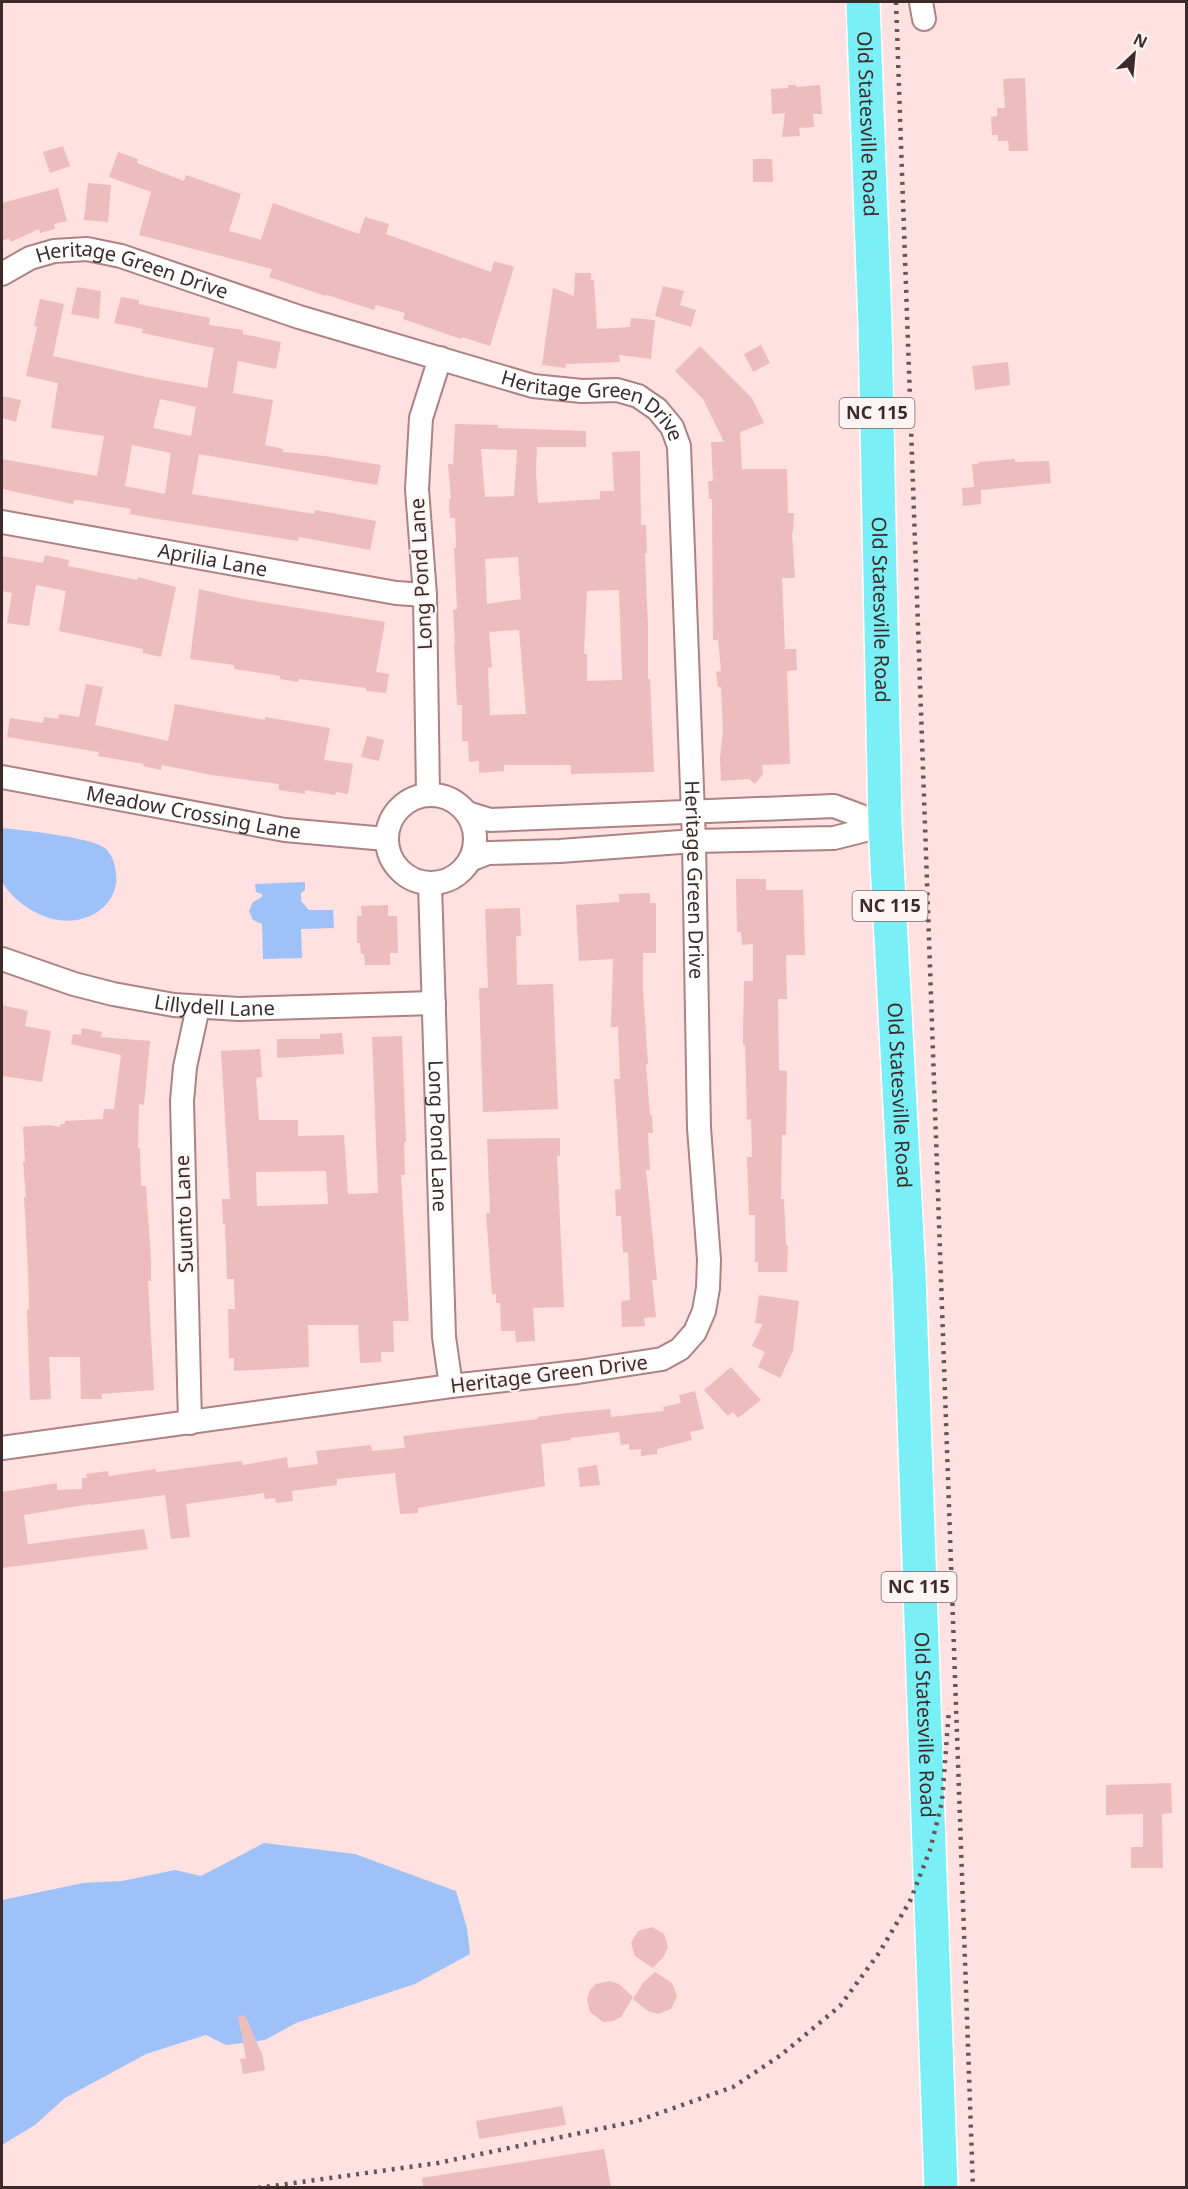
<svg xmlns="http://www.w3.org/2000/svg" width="1188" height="2189" font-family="'Noto Sans',sans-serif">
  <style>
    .water { fill: #9ec1f8 }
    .building { fill: #ecbdbc; fill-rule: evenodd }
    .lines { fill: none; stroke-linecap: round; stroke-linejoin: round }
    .minor-casing { stroke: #ad8281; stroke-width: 26 }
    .primary-casing { stroke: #fff; stroke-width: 36 }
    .minor { stroke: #fff; stroke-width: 22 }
    .primary { stroke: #7aeff5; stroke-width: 33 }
    .rail { stroke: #685454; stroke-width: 4.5; stroke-dasharray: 3 6; stroke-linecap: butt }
    .labels { text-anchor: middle; stroke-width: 4.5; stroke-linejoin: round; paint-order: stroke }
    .shield { fill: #fef4f3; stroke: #776767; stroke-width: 1.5 }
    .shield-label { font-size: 18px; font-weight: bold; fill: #3d2b2b }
    .street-label { font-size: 20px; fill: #3d2b2b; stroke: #fef4f3 }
  </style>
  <rect width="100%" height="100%" fill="#fee1e0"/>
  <g class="water">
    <path d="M2,828C22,830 90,837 105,848C112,854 115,864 116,873C120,905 88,925 58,920C38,917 13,901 3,883C0,875 1,838 2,828Z"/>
    <polygon points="305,882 305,890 301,893 301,901 309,910 333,910 334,928 301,929 302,958 263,959 262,924 253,920 249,911 253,902 262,897 262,894 256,892 255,884"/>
    <polygon points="264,1843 355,1854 456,1891 467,1928 470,1954 415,1984 296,2023 265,2040 226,2045 206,2035 146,2054 65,2098 35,2125 2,2145 2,1900 83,1883 122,1881 175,1870 201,1876"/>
  </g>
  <g class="building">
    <polygon points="1025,78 1028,151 1009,151 1008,141 998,141 998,135 992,135 991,117 997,116 997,108 1005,108 1003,79"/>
    <polygon points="788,85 796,85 796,87 820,85 822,114 813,114 814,127 799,128 800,136 782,137 785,113 772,114 771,89 788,88"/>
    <polygon points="63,146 70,166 50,173 43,152"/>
    <polygon points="118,152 138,159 137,163 184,181 186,175 241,194 229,231 261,240 273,203 359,234 365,217 389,224 386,234 491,272 494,261 514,267 490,346 462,337 461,339 403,319 405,313 376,305 374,310 327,295 326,296 269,277 272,269 139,235 151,192 109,177"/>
    <polygon points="753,159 772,159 773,182 753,182"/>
    <polygon points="88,183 111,185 108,222 84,220"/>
    <polygon points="58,188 67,221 54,224 55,229 40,233 39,229 11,242 9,238 2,241 2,203"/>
    <polygon points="575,273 591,273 591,280 594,280 597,329 630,327 631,318 655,320 651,359 619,355 620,362 566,364 565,368 542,365 553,288 574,296"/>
    <polygon points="663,286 684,291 680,305 696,310 691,327 655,316"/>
    <polygon points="77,287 101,291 99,319 71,314"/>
    <path d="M121,297L139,300V304L210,318L209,325L243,330V334L281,342L276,369L238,361L233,393L273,400L265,445L283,449V452L325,456L381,465L377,485L199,454L192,494L314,514L315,510L376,521L370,550L299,537L298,541L152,518L130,514L131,509L85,501L74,500L73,504L2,489V459L97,476L104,436L51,428L58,383L26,376L37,327L34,326L40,299L64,304L53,356L146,377L207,388L214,348L142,333L143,329L114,323ZM160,399L196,407L191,436L153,428ZM132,445L171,453L165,494L125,486Z"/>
    <polygon points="761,345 770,363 753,372 744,354"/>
    <polygon points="700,346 752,398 764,423 740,432 742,469 787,469 788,513 794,513 793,532 792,532 795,578 782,578 785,649 796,649 797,670 787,671 790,764 762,765 763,774 755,784 749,779 721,781 720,758 723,731 721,687 718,687 716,672 721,671 718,640 713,640 712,499 709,499 708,481 713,481 711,442 724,442 703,399 675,371"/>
    <polygon points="1008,362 1010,385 975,390 972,366"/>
    <polygon points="2,396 21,400 16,422 2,418"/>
    <path d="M455,424L498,425V428L586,431V447H537L536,472L538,503L600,499V491H614L612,452L640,451L641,525H646L647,553H645L648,627V679H650L654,772L571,774V765H504V771L479,773V761L469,762L468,741H462V705H457L454,643H455L453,610L457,609L454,548H456L455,518H450L449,499H451L448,464H453ZM481,449L517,450L514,496L485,497ZM518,557L521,599L487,604L485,559ZM619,590L622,680L587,681V654H584L587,591ZM519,630L526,714L490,715L488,668L492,667L489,632Z"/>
    <polygon points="1015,459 1015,462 1049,461 1051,483 981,490 981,504 963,506 962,488 974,487 972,464 979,464 979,462"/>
    <polygon points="45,555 69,560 68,566 137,580 138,577 176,587 161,657 143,653 143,649 59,631 66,591 36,585 29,626 7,623 12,593 2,591 2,556 43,563"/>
    <polygon points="199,589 243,599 385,622 376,672 389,674 386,693 366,691 366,688 299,679 298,682 280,679 280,676 234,669 234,665 190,659"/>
    <polygon points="86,684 103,687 95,725 168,741 175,704 265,720 265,717 330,728 324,760 353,764 348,794 336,792 335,795 305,790 305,794 279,790 279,784 212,775 162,765 161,770 143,766 144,764 98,756 99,752 7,737 10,718 43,723 44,717 58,719 59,714 79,717"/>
    <polygon points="367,736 384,740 379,761 361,757"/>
    <polygon points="736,879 766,879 766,890 803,890 805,955 786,955 787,999 778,999 779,1070 787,1071 786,1135 782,1135 781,1199 784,1199 786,1245 788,1245 787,1272 758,1272 758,1262 755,1262 755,1215 749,1215 747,1157 752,1157 751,1119 747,1120 745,1045 743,1045 743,1029 744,981 753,981 753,944 742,945 741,932 737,932"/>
    <polygon points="650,893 650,903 656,903 656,953 643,953 643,990 648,1064 646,1064 650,1115 652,1115 653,1133 648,1133 650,1170 646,1170 657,1280 652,1280 656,1317 644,1318 645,1326 622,1327 621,1301 630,1300 628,1252 623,1253 621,1216 616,1216 615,1190 621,1189 614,1079 620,1079 618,1027 611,1027 613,959 579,961 576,905 619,902 619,894"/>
    <polygon points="388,905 388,916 397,916 398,953 390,953 390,965 365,965 364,954 361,954 360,943 357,943 357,916 362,916 361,906"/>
    <polygon points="520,908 521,936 516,936 517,985 553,984 558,1109 483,1112 479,988 488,988 485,909"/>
    <polygon points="2,1005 28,1011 25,1026 51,1031 42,1082 2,1076"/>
    <polygon points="82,1028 102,1032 101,1037 150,1041 144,1105 139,1104 138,1148 140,1148 141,1186 146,1186 151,1260 151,1281 148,1281 154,1390 102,1394 102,1399 81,1399 80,1357 49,1357 51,1399 30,1400 27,1310 29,1309 28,1270 24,1197 26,1197 23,1162 25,1162 23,1127 48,1125 60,1127 61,1124 65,1124 65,1121 103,1119 104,1109 114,1109 121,1055 71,1044 73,1034 81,1035"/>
    <polygon points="342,1033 344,1054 277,1058 277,1039 320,1039 320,1034"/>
    <path d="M402,1036L406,1142H404L405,1175H401L409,1321H393L394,1352H381V1362L360,1363L358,1325H308L309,1367L234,1371V1358H229L228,1309H235L234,1279H227L225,1224H223L222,1199H230L221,1051L260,1049L262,1077L256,1078L259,1120H298V1136L344,1135L348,1194L378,1193L372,1037ZM326,1171L328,1204L257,1206L256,1172Z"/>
    <polygon points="560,1138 560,1156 557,1156 564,1307 533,1308 535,1341 516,1342 515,1331 501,1331 500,1303 496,1303 496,1294 492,1294 486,1213 490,1213 487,1139"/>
    <polygon points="759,1295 799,1301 793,1351 780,1378 758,1367 765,1352 752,1346 763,1324 755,1323"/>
    <polygon points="731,1367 761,1400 738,1418 733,1412 728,1416 704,1390"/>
    <polygon points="695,1391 704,1429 690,1432 692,1440 657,1449 657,1454 641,1456 641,1449 629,1450 629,1444 621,1445 619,1432 571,1438 571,1440 541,1444 545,1486 418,1508 418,1513 400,1514 395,1473 337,1479 337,1485 292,1491 293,1501 276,1503 275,1498 265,1499 264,1493 186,1504 190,1537 171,1539 165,1495 90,1505 90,1504 24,1515 28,1544 144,1529 148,1549 2,1568 2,1492 57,1483 57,1490 82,1489 82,1478 87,1478 86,1474 108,1471 109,1476 156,1469 156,1472 242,1461 243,1465 287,1457 288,1468 318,1464 316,1451 371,1445 372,1451 405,1448 403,1436 538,1419 538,1417 568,1413 610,1409 611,1417 664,1411 663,1407 681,1403 679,1395"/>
    <polygon points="597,1465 600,1485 580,1487 578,1468"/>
    <polygon points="1171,1783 1172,1813 1162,1814 1163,1868 1131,1868 1131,1847 1143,1847 1143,1814 1106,1815 1106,1785"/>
    <polygon points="652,1927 664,1934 668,1947 664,1956 653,1968 635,1956 631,1943 638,1931"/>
    <polygon points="655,1972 672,1983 677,1996 671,2009 658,2014 648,2011 633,1999 643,1983"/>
    <polygon points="610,1981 619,1984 633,1997 621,2017 613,2021 603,2022 590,2012 587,1999 590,1990 596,1984"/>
    <polygon points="245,2015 262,2054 265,2070 243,2074 240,2059 246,2058 238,2017"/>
    <polygon points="562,2106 566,2125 479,2139 476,2121"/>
    <polygon points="604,2149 611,2187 423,2187 422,2178"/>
  </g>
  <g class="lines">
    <defs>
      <g id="minor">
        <polyline points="921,2 924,19"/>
        <path id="s1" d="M2,274L30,258L54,251L87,249L121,256L299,317L533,386L582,391L617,390L638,396L657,409L672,427L679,446L694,841L699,1128L709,1260L708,1288L704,1311L695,1332L680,1349L662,1359L578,1372L451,1386L2,1448"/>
        <path id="s2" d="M2,522L396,593L425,595"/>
        <path id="s3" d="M2,777L285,830L386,839"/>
        <polyline points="428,794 425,595 417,489 421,418 440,358"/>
        <circle cx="431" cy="839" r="44"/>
        <polyline points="467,813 490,820 834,806 885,825"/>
        <polyline points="470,860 488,853 560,851 694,841 834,838 885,825"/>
        <path id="s4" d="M430,884L444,1337L451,1386"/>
        <path id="s5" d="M2,959L74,984L113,994L174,1005L239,1009L434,1003"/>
        <polyline points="190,1423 182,1101 185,1067 198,1007"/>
      </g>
      <g id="primary">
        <path id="s6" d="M863,2L875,324L885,825L909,1274L941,2188"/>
      </g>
    </defs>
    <use href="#minor" class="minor-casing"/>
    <use href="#primary" class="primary-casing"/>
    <use href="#minor" class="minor"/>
    <use href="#primary" class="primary"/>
    <g class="rail">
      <polyline points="896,2 973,2188"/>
      <polyline points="258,2188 438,2163 637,2121 733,2087 781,2055 840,2006 879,1953 910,1901 930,1850 942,1802 949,1709"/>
    </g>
  </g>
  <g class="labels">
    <g class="shield">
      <rect x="839.5" y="398" width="75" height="30" rx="4.5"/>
      <rect x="852.5" y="891" width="75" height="30" rx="4.5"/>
      <rect x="881.5" y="1572" width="75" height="30" rx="4.5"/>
    </g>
    <g class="shield-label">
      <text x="877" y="419">NC 115</text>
      <text x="890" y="912">NC 115</text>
      <text x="919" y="1593">NC 115</text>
    </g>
    <g class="street-label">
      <text dy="7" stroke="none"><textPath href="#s6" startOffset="122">Old Statesville Road</textPath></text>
      <text dy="7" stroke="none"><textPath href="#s1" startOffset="138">Heritage Green Drive</textPath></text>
      <text dy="7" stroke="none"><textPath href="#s1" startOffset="624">Heritage Green Drive</textPath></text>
      <text dy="7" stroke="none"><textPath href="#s2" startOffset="214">Aprilia Lane</textPath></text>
      <text transform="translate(421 574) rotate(-93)" y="7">Long Pond Lane</text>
      <text dy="7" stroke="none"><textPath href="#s6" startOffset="608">Old Statesville Road</textPath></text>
      <text dy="7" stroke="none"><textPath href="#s3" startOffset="195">Meadow Crossing Lane</textPath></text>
      <text dy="7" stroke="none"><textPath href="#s1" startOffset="1164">Heritage Green Drive</textPath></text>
      <text dy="7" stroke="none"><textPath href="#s5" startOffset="219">Lillydell Lane</textPath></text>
      <text dy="7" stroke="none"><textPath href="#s6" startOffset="1094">Old Statesville Road</textPath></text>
      <text dy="7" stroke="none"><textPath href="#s4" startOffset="252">Long Pond Lane</textPath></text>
      <text transform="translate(184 1214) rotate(-92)" y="7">Suunto Lane</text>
      <text transform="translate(549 1374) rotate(-7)" y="7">Heritage Green Drive</text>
      <text dy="7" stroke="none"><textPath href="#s6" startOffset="1724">Old Statesville Road</textPath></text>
    </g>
  </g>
  <rect width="1188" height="2189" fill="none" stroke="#3d2b2b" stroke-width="6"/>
  <g transform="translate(1134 54) rotate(26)" stroke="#fef4f3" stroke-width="4.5" paint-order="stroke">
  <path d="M0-4.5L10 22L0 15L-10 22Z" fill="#3d2b2b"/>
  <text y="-9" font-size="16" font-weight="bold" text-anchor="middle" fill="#3d2b2b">N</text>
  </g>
</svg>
